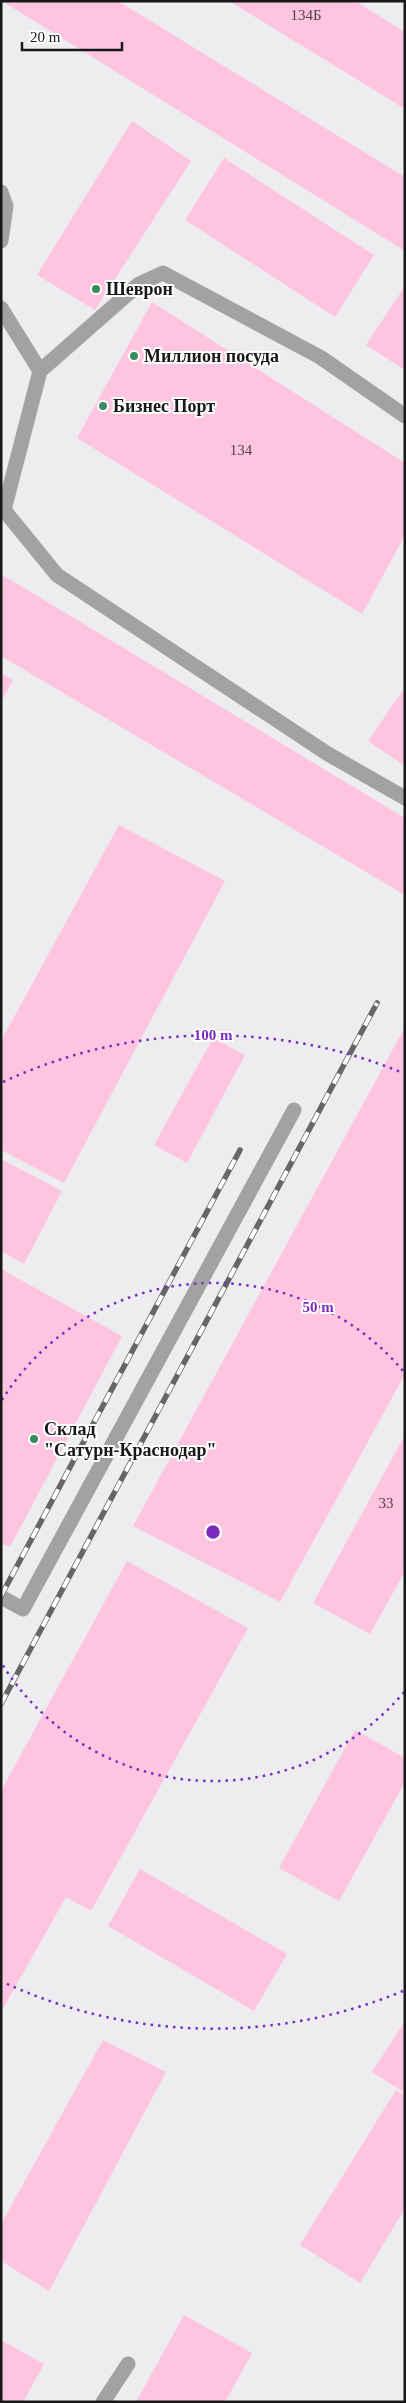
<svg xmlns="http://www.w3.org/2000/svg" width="406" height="2403" font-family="Georgia,serif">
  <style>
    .building { fill: #fec4e0 }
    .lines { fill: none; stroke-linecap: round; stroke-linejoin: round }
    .service { stroke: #a3a2a2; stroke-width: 15 }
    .rail-casing { stroke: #666667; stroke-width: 5.5 }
    .rail { stroke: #fff; stroke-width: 4; stroke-dasharray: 11; stroke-linecap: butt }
    .ring { fill: none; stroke: #7b2cbf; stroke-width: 2.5; stroke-dasharray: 2.5 5 }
    .poi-dot { fill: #388b5e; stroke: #fff; stroke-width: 2 }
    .labels { text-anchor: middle; stroke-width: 4; stroke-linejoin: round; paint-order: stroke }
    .number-label { font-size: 15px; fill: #51434a }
    .poi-label { font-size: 18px; font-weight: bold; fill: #171818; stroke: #fff; text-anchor: start }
    .centre { fill: #7b2cbf; stroke: #fff; stroke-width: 2.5 }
    .ring-label { font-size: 15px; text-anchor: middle; font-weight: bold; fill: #7b2cbf; stroke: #fff; stroke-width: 4; stroke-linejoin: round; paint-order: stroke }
  </style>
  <rect width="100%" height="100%" fill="#ededef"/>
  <g class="building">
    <polygon points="2,1 118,1 405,177 405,251"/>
    <polygon points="229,1 355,1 405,32 405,109"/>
    <polygon points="132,121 191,161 95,310 37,275"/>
    <polygon points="224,158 374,255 335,317 185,220"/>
    <polygon points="405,286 405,370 366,345"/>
    <polygon points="152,302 405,463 405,535 362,614 77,438"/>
    <polygon points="1,574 405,818 405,895 1,656"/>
    <polygon points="1,673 13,680 1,702"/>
    <polygon points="405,687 405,766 368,741"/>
    <polygon points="119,825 225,881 64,1183 1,1150 1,1041"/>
    <polygon points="405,1027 405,1374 280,1602 133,1526"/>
    <polygon points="213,1038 245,1055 187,1163 154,1145"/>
    <polygon points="1,1159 62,1191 24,1264 1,1251"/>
    <polygon points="1,1269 122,1336 10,1547 1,1543"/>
    <polygon points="405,1435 405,1571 370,1634 313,1603"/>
    <polygon points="127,1561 248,1628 91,1911 66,1897 1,2012 1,1791"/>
    <polygon points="355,1730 405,1758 405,1782 339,1901 279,1868"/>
    <polygon points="140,1869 287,1954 254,2011 108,1926"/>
    <polygon points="405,2021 405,2093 372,2072"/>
    <polygon points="103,2040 166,2072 49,2291 1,2261 1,2224"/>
    <polygon points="396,2090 405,2096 405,2208 360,2283 300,2245"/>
    <polygon points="184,2315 252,2353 225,2402 136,2402"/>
    <polygon points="1,2340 44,2364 23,2402 1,2402"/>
  </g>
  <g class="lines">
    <g class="service">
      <polyline points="1,192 6,206 1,241"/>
      <polyline points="1,308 40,371"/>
      <polyline points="405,416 320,357 163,273 139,284 40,371 4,510 57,575 328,754 405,798"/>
      <polyline points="1,1597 23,1609 294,1110"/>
      <polyline points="103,2402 128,2364"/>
    </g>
    <defs>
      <g id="rail">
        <polyline points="1,1596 240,1150"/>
        <polyline points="1,1704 377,1003"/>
      </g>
    </defs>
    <use href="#rail" class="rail-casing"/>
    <use href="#rail" class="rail"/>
  </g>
  <g class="ring">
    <path d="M404 1692A249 249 0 0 1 2 1664M2 1400A249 249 0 0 1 404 1372"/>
    <path d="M403 1991A497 497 0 0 1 3 1982M3 1082A497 497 0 0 1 403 1073"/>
  </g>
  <g class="poi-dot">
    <circle cx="96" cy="289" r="5"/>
    <circle cx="134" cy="356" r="5"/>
    <circle cx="103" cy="406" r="5"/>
    <circle cx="34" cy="1439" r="5"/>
  </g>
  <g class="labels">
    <g class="number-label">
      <text x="306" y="20">134Б</text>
      <text x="241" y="455">134</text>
      <text x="386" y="1508">33</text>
    </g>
    <g class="poi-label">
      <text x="106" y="295">Шеврон</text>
      <text x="144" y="362">Миллион посуда</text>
      <text x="113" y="412">Бизнес Порт</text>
      <text x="44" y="1435">Склад<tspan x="44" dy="21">"Сатурн-Краснодар"</tspan></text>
    </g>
  </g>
  <circle cx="213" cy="1532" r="8" class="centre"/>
  <g class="ring-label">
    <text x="213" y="1040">100 m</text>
    <text x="318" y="1312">50 m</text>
  </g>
  <rect width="406" height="2403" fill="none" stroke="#171818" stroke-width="5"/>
  <path d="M22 42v8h100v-8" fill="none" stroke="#171818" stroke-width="2.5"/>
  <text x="30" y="42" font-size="15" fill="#171818" stroke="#ffffff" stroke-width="4" paint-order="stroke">20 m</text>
</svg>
